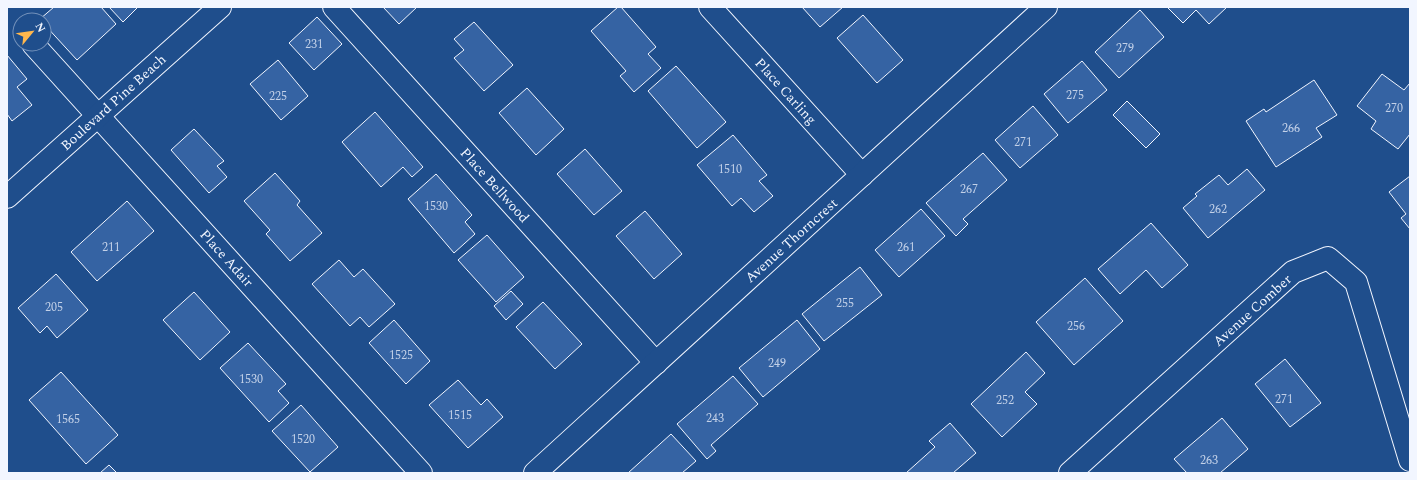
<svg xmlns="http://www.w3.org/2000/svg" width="1417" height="480" font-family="Spectral,serif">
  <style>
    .building { fill: #3563a3; stroke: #f2f6ff }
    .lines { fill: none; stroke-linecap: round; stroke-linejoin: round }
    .minor-casing { stroke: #f2f6ff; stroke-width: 24 }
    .minor { stroke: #1f4e8c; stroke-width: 22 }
    .labels { text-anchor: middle; stroke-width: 3; stroke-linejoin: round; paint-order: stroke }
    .number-label { font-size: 12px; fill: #c3d1e8 }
    .street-label { font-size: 14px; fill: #f2f6ff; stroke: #1f4e8c }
  </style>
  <rect width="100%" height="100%" fill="#1f4e8c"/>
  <g class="building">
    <polygon points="54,7 101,7 116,24 77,60 44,24 44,20 40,19"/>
    <polygon points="109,7 138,7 123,22"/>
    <polygon points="383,7 417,7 399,24"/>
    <polygon points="618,7 621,7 656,47 648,54 661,68 634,92 620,76 626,71 591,31"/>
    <polygon points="802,7 843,7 820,27"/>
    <polygon points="1167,7 1227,7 1209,24 1196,10 1183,23"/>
    <polygon points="1140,10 1164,37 1119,78 1095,52"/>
    <polygon points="863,15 903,60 877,83 837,38"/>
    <polygon points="317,17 342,44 314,70 289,43"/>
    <polygon points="474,22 513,65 484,91 454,58 464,50 454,39"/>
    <polygon points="7,55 27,79 17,87 32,105 12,121 7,114"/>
    <polygon points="278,60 308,96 281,120 250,84"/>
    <polygon points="1082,61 1107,90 1068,123 1044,94"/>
    <polygon points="676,66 726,122 697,148 648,91"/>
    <polygon points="1382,74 1404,90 1410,83 1410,134 1398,149 1371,129 1376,121 1357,106"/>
    <polygon points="1314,80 1337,115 1316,128 1322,137 1276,167 1246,121 1264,109 1266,112"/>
    <polygon points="527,88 564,129 536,155 499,113"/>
    <polygon points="1127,101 1160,134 1146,148 1113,115"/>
    <polygon points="1033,106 1058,135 1020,168 995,140"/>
    <polygon points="375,112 423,167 412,177 403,167 381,187 342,142"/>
    <polygon points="194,129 224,161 217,166 227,177 209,193 171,150"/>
    <polygon points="733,135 767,175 759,181 773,196 754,212 741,198 732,206 697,165"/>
    <polygon points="585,149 622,191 594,215 557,174"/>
    <polygon points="983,153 1007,180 963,219 968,224 956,236 926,203"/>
    <polygon points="1247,169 1265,190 1208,238 1183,208 1197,196 1195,194 1219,175 1228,185"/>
    <polygon points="275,173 300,201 297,205 322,233 290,261 266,234 270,230 244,201"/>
    <polygon points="436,174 472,215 465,222 475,234 454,253 408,199"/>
    <polygon points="1410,176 1410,229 1401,218 1406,214 1389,192"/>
    <polygon points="127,201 154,231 97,281 71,252"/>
    <polygon points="921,209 945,236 899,277 875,250"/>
    <polygon points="645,211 682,254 654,279 616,236"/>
    <polygon points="1151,223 1188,265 1162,288 1146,270 1120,294 1098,269"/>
    <polygon points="487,235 524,277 496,302 458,260"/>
    <polygon points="339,260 354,277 363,269 395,304 369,327 360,317 350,326 312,284"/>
    <polygon points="860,267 882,295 824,341 802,314"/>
    <polygon points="56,274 88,310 57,338 47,326 40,333 18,308"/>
    <polygon points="1085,278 1123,321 1074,365 1036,322"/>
    <polygon points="511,291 523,304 506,320 494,306"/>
    <polygon points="194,292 230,332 200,360 163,320"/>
    <polygon points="543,302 582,344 555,369 516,327"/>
    <polygon points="394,320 430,361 406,384 369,343"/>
    <polygon points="797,320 820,349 763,397 739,368"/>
    <polygon points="248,343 286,384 278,391 289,403 269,422 220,368"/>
    <polygon points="1026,352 1045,373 1025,392 1037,404 1002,437 971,404"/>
    <polygon points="1285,359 1321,403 1290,427 1255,384"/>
    <polygon points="61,372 118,435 86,464 29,400"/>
    <polygon points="733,376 758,404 711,445 716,451 707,459 677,424"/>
    <polygon points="458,380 481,405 487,399 503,417 468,448 429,405"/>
    <polygon points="301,405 338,447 310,472 272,431"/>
    <polygon points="1222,418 1248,449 1220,473 1187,473 1174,459"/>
    <polygon points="950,423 976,453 953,473 906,473 935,447 929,441"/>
    <polygon points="671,434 696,461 682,473 628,473"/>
    <polygon points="109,465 117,473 100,473"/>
  </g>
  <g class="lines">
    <defs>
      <g id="minor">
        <polyline points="334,7 656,363"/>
        <polyline points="710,7 862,175"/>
        <polyline points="33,44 421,473"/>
        <polyline points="7,197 220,7"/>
        <polyline points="535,473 1046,7"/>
        <polyline points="1070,473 1293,272 1328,258 1356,282 1410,460"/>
      </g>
    </defs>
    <use href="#minor" class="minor-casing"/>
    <use href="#minor" class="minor"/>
  </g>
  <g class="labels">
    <g class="number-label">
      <text x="314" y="48">231</text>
      <text x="1125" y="52">279</text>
      <text x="1075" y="99">275</text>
      <text x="278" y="100">225</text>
      <text x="1394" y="112">270</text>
      <text x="1291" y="132">266</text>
      <text x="1023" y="146">271</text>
      <text x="730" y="173">1510</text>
      <text x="969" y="193">267</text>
      <text x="436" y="210">1530</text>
      <text x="1218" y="213">262</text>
      <text x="111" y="251">211</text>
      <text x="906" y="251">261</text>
      <text x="845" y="307">255</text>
      <text x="54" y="311">205</text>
      <text x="1076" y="330">256</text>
      <text x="401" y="359">1525</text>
      <text x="777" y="367">249</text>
      <text x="251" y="383">1530</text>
      <text x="1284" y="403">271</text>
      <text x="1005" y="404">252</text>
      <text x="460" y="419">1515</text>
      <text x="715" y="422">243</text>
      <text x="68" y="423">1565</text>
      <text x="303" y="443">1520</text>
      <text x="1209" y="464">263</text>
    </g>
    <g class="street-label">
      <text transform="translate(786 91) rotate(48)" y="5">Place Carling</text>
      <text transform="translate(113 102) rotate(-42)" y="5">Boulevard Pine Beach</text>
      <text transform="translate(495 185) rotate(48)" y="5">Place Bellwood</text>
      <text transform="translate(791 240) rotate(-42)" y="5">Avenue Thorncrest</text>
      <text transform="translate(227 258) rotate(48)" y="5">Place Adair</text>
      <text transform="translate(1252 310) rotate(-42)" y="5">Avenue Comber</text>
    </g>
  </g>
  <rect width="1417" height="480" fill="none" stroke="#f2f6ff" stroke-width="16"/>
  <g transform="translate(32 32) rotate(61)"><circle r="19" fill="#1f4e8c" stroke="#7391ba"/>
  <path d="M0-3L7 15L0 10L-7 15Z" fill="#ffb74d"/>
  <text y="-6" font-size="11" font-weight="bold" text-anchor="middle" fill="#f2f6ff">N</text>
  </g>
</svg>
